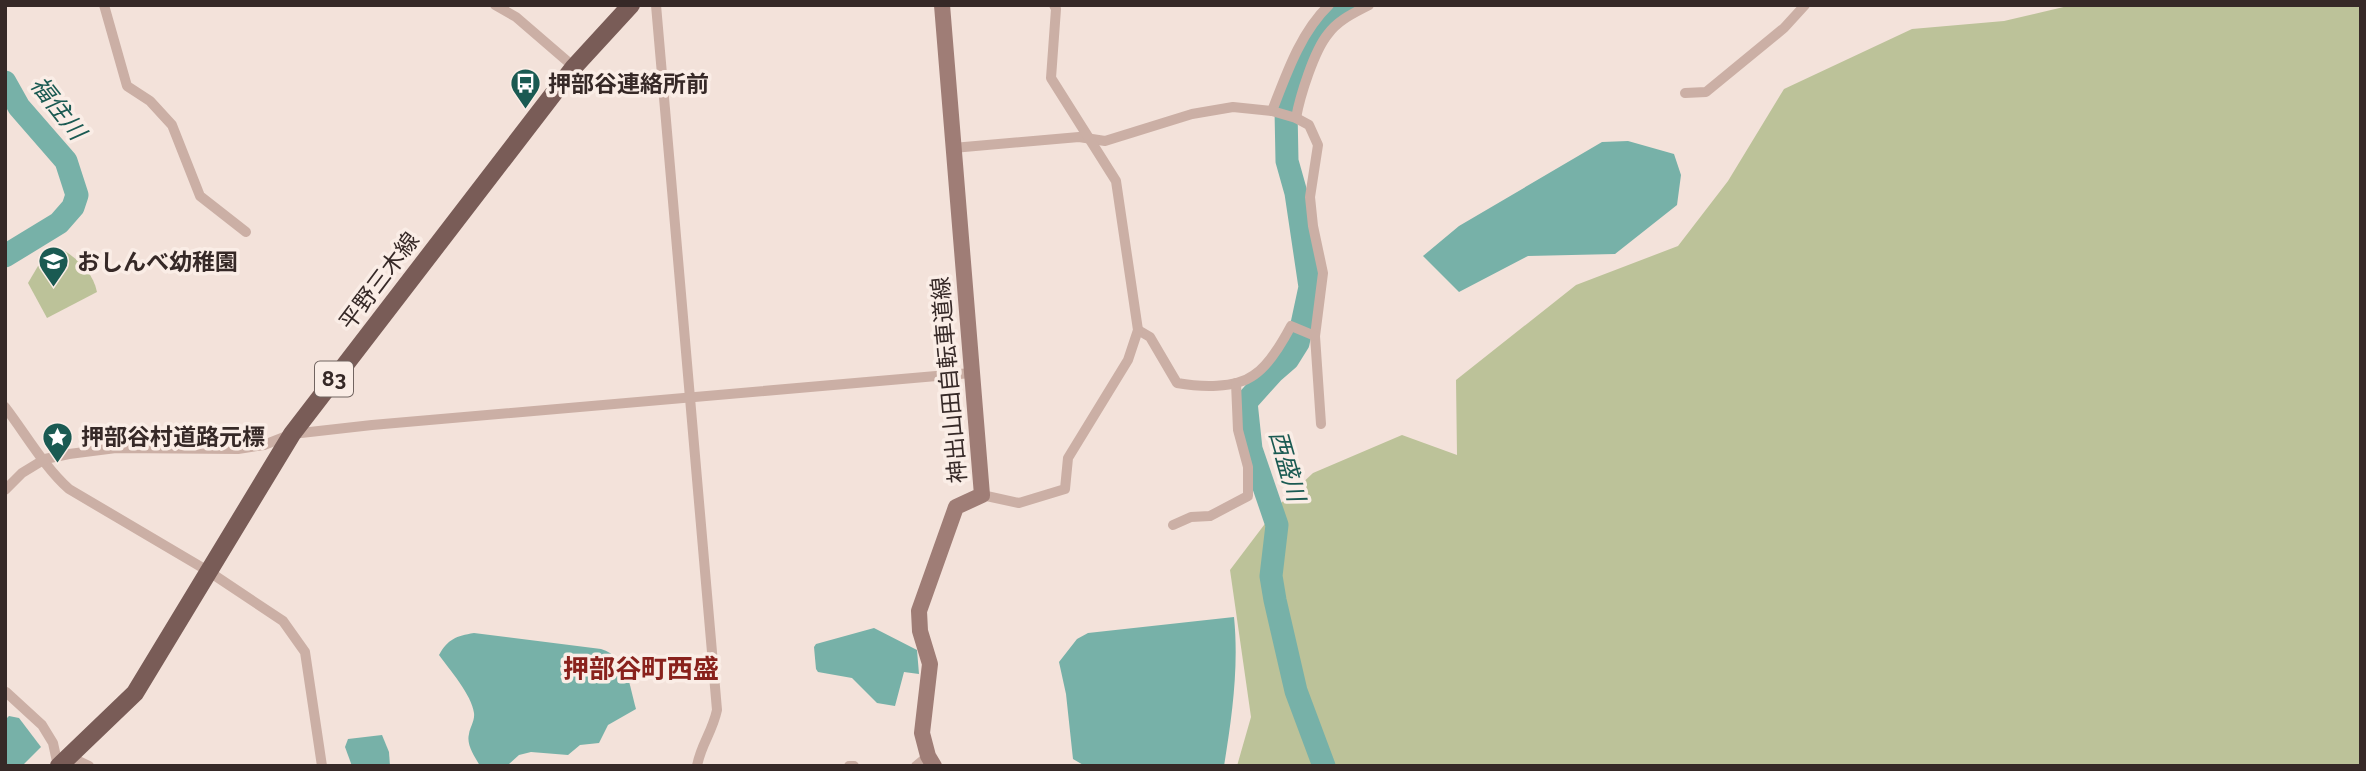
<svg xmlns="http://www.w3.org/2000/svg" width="2366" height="771" font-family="Raleway,'Noto Sans JP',sans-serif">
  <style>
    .green { fill: #bcc299 }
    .water { fill: #77b1a8 }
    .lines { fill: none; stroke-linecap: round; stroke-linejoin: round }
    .river { stroke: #77b1a8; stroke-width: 23 }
    .minor { stroke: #cbafa5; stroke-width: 10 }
    .secondary { stroke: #9f7d76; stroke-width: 16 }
    .primary { stroke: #795c57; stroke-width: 18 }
    .labels { text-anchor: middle; stroke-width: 7; stroke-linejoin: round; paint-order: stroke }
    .shield { fill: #faede6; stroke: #716460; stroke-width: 2 }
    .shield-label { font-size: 21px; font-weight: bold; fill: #362927 }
    .poi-label { font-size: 23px; font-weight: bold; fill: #362927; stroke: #faede6; text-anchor: start }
    .street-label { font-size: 23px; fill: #362927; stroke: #faede6 }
    .water-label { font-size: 24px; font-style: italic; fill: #1a5a52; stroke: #faede6 }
    .quarter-label { font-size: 26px; font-weight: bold; fill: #89211c; stroke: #faede6 }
  </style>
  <rect width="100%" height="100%" fill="#f3e2da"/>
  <g class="green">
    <polygon points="2072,5 2361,5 2361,766 1237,766 1251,717 1230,570 1280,504 1313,473 1402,435 1457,455 1456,380 1576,285 1678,246 1728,181 1784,89 1912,29 2004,21"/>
    <path d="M65,251C80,261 93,273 97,292L47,318L28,283L38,266Z"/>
  </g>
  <g class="water">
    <polygon points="1628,141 1674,154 1681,175 1677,205 1615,254 1528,256 1459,292 1423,256 1459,226 1602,142"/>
    <path d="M1234,617C1239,667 1232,717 1224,766H1085L1073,759L1066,694L1059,662L1077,639L1088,633Z"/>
    <polygon points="874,628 917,650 919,674 904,672 895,706 877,703 852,678 818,672 816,669 814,647 816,644"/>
    <path d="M474,633L601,649C628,657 629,685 636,709L608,725L599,743L580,745L568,755L531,752L519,755L509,764L480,766C475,757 466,745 469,734C470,727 475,721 474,713C472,695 449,669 439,655C448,639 456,636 474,633Z"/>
    <polygon points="9,716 19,718 41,747 22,766 5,766 5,720"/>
    <polygon points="382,735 389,752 390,766 352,766 345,747 348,739"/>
  </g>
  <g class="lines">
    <g class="river">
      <polyline points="5,82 19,107 66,161 77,195 73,207 59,223 5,256"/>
      <polyline points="1324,766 1296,691 1275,600 1271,576 1277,525 1251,449 1246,402 1273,372 1288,359 1298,343 1310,287 1296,193 1287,161 1286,110 1298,71 1318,30 1335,11 1346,5"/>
    </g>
    <g class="minor">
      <polyline points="104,5 127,86 150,101 172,125 200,196 246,232"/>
      <polyline points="495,5 516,17 574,67"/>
      <path d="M656,5L717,710C712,733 701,744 697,766"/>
      <polyline points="1685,93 1706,92 1784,28 1805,5"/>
      <path d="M1272,111C1286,75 1300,33 1329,5"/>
      <path d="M1296,118C1300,96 1314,51 1328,34C1338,20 1354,13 1369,5"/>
      <polyline points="953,148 1079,137 1105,141 1192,114 1233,107 1272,111 1296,118 1309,125 1318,145 1310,197 1313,226 1323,273 1315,336 1321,424"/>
      <path d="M1138,330L1150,337L1177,383C1200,387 1235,389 1254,375C1268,366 1283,341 1291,326L1315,336"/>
      <path d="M5,407C25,433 45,468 69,489L208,571L283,621L305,652L322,766"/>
      <polyline points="5,490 22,473 45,459 69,454 116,448 238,449 264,445 292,434 372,425 971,373"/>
      <polyline points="982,495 1019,503 1065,489 1068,458 1128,360 1138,330 1116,181 1051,78 1056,9 1054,5"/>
      <polyline points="1173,525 1191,517 1210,516 1248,496 1248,467 1238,430 1236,383"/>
      <polyline points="6,692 42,725 53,743 58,766"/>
      <polyline points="68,756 89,766"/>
      <polyline points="849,766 854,766"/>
      <polyline points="916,766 928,756"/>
    </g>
    <polyline class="secondary" points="934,766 928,756 922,733 930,664 920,631 919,611 956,507 982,495 942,5"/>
    <polyline class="primary" points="59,766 135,693 292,434 574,67 631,5"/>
  </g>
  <defs>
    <symbol id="bus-pin" viewBox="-11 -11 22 30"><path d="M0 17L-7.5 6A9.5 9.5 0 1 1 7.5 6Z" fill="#1a5a52" stroke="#faede6"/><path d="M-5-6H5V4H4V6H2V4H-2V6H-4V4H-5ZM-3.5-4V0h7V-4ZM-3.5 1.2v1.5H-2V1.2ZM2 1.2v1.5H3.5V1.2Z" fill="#fff"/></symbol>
    <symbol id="school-pin" viewBox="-11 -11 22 30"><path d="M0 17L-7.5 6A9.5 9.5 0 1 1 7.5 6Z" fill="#1a5a52" stroke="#faede6"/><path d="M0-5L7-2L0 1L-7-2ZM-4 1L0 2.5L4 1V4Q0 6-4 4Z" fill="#fff"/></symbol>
    <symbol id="sight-pin" viewBox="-11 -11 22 30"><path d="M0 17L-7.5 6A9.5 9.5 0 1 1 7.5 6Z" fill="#1a5a52" stroke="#faede6"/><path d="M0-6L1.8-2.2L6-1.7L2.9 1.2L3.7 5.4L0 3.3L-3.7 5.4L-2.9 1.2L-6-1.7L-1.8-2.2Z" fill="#fff"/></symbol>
  </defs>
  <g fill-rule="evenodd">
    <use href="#bus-pin" x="508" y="66" width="35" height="47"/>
    <use href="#school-pin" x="36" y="244" width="35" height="47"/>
    <use href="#sight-pin" x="40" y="420" width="35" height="47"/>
  </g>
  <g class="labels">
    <rect class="shield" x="315" y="361.5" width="38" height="35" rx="5"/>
    <g class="shield-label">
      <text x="334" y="386">83</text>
    </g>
    <g class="poi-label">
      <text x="548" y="92">押部谷連絡所前</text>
      <text x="77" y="270">おしんべ幼稚園</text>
      <text x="81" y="445">押部谷村道路元標</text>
    </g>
    <g class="street-label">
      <text transform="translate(379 281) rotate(-53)" y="8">平野三木線</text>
      <text transform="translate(949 380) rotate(-95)" y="8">神出山田自転車道線</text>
    </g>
    <g class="water-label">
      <text transform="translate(58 108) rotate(52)" y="8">福住川</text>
      <text transform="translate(1287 466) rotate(74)" y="8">西盛川</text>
    </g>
    <g class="quarter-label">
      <text x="641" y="678">押部谷町西盛</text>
    </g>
  </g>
  <rect width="2366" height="771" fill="none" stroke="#362927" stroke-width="14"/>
</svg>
